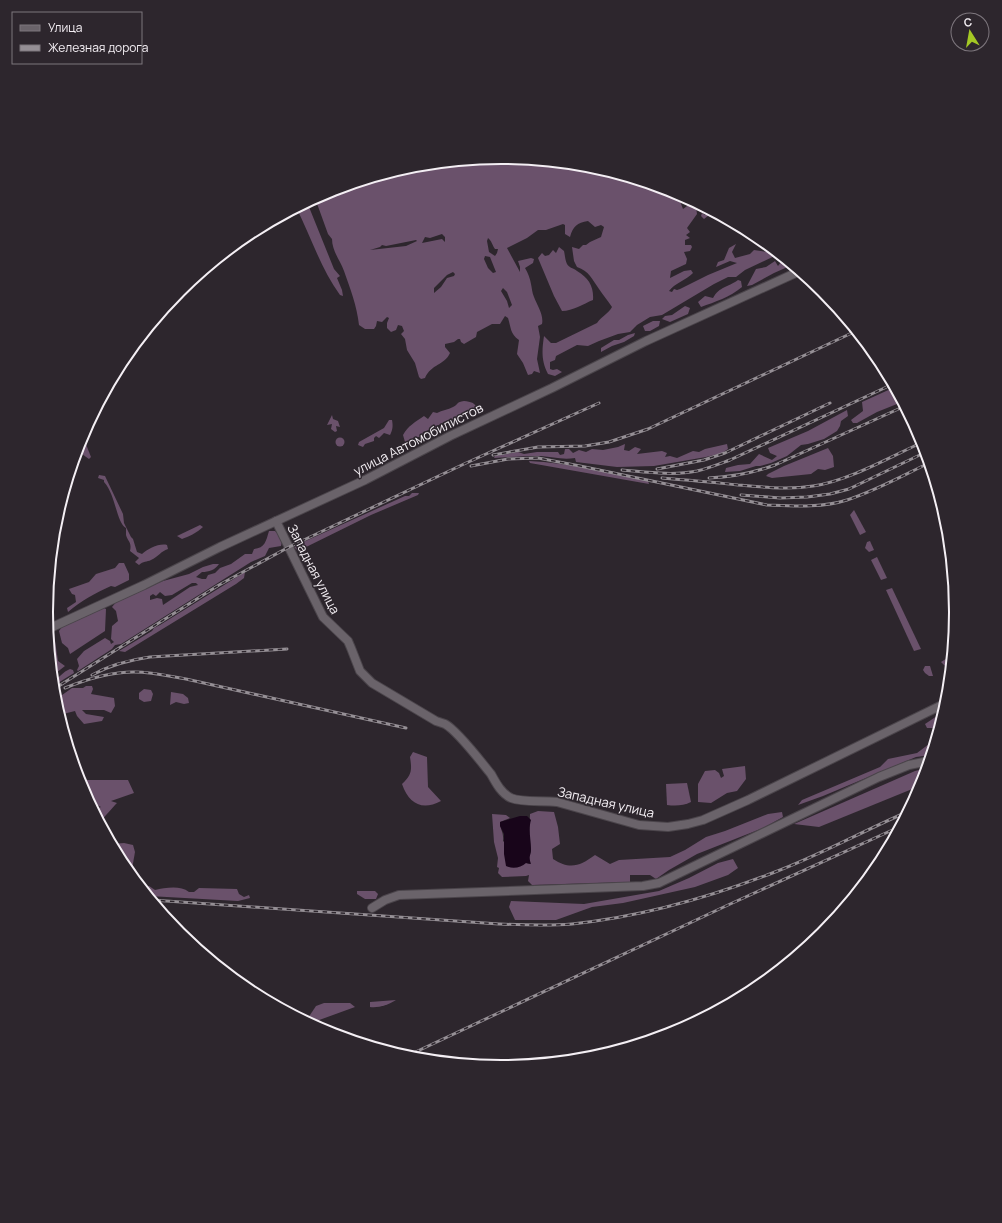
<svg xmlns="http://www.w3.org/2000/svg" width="1002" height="1223" font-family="Manrope,sans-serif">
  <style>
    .forest { fill: #6a516b; fill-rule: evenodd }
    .water { fill: #18051a }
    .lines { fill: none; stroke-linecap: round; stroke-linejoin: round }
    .minor-casing { stroke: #4b454b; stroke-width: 10 }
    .minor { stroke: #6a636a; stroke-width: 8 }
    .rail-casing { stroke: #958f95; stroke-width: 3 }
    .rail { stroke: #2d262d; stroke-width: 1.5; stroke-dasharray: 4.5; stroke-linecap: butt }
    .labels { text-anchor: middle; stroke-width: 3; stroke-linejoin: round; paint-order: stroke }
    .street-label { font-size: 13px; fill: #f4eff4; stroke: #2d262d }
    .rim { fill: none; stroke: #f4eff4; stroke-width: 2 }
  </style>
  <rect width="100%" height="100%" fill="#2d262d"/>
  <g class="forest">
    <path d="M501,157L590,165L675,191L679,193L678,196L683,209L694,201L700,204L696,207L697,214L687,228L690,232L686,235L690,238L685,240V245H691L692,247L690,251L684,252L687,259L686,264L671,271L670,278L684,271L691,270L693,273C686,280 675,283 669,291L672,292L674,289L677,290L680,289L708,275L737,263L730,261L716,267L718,262L724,260L729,248L736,244L732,252L735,258L750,254L754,250L768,252L773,249L779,254L745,270L736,277H728L714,284L662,315L650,317L637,325L630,332L618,334L599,341L588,346L577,345L556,356L555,360L550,362V369L553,370L557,369L562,372L555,376L548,374C541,361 542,350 544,336L551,343H556L597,323C602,316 608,314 612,307C608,301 603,295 599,289C592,279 589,271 577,267L574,261L572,247L579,249L583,245H586L590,242L601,237L604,227L601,225L595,227L588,221C577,223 573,226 570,237L565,234V225L563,224L546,230H538L527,238L507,248L520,272V267L518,261L531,258L534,259L533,263L525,268C528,273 530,278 531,284C532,288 532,293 534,297C537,305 544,315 542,324L538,326L540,337L537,359L540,373L534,371L532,374L528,375L523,363L517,354L519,340C510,334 511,327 508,318L505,316L500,324H492L477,332L476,337L464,344L461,342L460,339H458L454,342L445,344V347L450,353C445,365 431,364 425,378L421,379L419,377L415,363L407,350L405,339L401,334L404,331L402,326L398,325L396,330L391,332L387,328V323L389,318L387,317L382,322L377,321L376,326L374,329H365L359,325C357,306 350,288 344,271C340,260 332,251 332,239L328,234L315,198L327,191L412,165ZM442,234L445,237V242L442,239L422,243L425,237L430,238ZM488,238C492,241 492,245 495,249H498L497,253L495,256L489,252L487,241ZM416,240L417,241L406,246L370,250L380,247L382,245L386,246ZM485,256L490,257L496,272L493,273L488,268L484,259ZM453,272L455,274L454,276L447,278L441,287L434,293V288L447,275ZM503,288L507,292L512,305L509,308L507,301L501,291Z"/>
    <path d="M307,202L334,269L340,276L337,278L342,290L343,296L340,295C321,269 311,237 296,207Z"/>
    <polygon points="710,210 717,213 715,217 709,215 704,219 701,216 702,213 705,215"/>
    <path d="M559,247L564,251C565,255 565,260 567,264C569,268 574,268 577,271C589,278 594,287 593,300C583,304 573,311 562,311L554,296L538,258L542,253L545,256L549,255L553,250L556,253Z"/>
    <polygon points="784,258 792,265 774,273 752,285 747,286 756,269 766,267 775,261 778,266"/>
    <path d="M738,280L741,281L742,287C730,297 715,302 701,307L698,302L705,296L713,298C720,286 727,288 738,280Z"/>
    <polygon points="685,306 690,308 688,314 670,322 662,319 665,316 672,315"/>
    <polygon points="653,321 660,321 659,326 650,331 645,331 643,326"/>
    <polygon points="635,333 634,336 624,342 612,346 601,352 601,348 614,340 619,340 628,335"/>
    <polygon points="895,387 902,402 877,412 857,423 853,423 851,420 863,411 862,402"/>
    <path d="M464,401C471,402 475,402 477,409L466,414L462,413L456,419L446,421L437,426L435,431L429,430L423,432L421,437H414L410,443L405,442L403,435C408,426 415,422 424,416L428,419L433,412L437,413C442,410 448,410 453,407C459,404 456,402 464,401Z"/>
    <polygon points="847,410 848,416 841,421 840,426 837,431 824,439 808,444 801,445 787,456 771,463 760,466 756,466 740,471 725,472 726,468 738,465 750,464 759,454 772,460 777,456 770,453 768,448 808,431"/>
    <polygon points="332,415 333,419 338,421 340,427 336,426 337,431 335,432 331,429 332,424 327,425"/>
    <path d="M389,420H392C393,426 393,429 390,435L384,433L379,438L376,436L374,438V441L365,444L363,447L358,445L359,442L384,428Z"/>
    <path d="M82,434L91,457L89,459C77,451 75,447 82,434Z"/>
    <circle cx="340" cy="442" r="4.5"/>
    <path d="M625,444L624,450L629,451L635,447L641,449L637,454L662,451L667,453L665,457L670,456L677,458L693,451L699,452L705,449L727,444L728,449L722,453L706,457L654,466L617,467L576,462L575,458C563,460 552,457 541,456C525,456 509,457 494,458L495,456L518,452L524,454L537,452H558L560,455L564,454L565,449H569L573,453L579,450L586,452L592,449L603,450L618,447Z"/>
    <polygon points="828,448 833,456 834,467 825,470 818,469 811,474 772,478 766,476 768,474 784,466"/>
    <path d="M529,461C569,463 609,473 648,481L649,484L530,463Z"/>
    <path d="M99,475L105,476L123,514L124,523L131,537L133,539L137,552L142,554C148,549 159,543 167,545L168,549C161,551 158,557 151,560C147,562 143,561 139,565L135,562L139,558L130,551C132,542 128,542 126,535C126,533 126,530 126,528C116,522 116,495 104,482V480L98,478Z"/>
    <polygon points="412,493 419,493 418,495 371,515 298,551 294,547 299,544 405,496 409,496"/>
    <polygon points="854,510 866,532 860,535 850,515"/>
    <path d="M200,525L203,527C198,532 188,537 182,539L177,536Z"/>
    <path d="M269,531H275C280,536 283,539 281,546L269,548L265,556L251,562L121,644L115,645L112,649L78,671L77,670L79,666L77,659L84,651L105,638L110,641L111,644L114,642L111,639L112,626L118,621L116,611L112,607L117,601L163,581L189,574L203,567L213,564H219C215,570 209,572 202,572L196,577L202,579H206L208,575L215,573L220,568L231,564L245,554H252L254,549C265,548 266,541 269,531ZM192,583H196L198,585L190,587L163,605L162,599L157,598L150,600V596L153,594L156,596L160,592L165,596L172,595Z"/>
    <polygon points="870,541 874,550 869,552 865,548 867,542"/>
    <polygon points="877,557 887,578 881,580 871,560"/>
    <path d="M119,563H124L129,574V580L115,587L111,586C95,593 81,601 68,612L67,608L76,602L75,595L72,594L69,589L89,582L96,574L115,568Z"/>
    <polygon points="245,572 244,578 236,584 125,652 119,651 152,631 154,628 160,625"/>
    <polygon points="892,588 921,649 914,651 886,590"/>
    <polygon points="102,607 106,609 105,631 70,654 68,648 62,643 59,631 62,627"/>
    <polygon points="48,635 55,641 58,661 65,666 56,673 52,670"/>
    <polygon points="952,655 951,667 949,668 944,665 941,662"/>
    <polygon points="925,666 930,666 933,676 929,676 925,673 923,670"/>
    <path d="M70,669L73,670L74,673L53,686V683C59,677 63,672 70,669Z"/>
    <polygon points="86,686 92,686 93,689 91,694 114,698 115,706 111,713 104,710 82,710 86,714 104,717 102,721 84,724 77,716 75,711 63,714 62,723 55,700 72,688 83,688"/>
    <polygon points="144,689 151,690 153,694 151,701 144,702 139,699 139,693"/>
    <polygon points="171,692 183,694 188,698 189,703 184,704 176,702 170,705"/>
    <polygon points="937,716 942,717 939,728 927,728 925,724"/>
    <polygon points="934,743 931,755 916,757 823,796 798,805 802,800 880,767 888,759 917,753 929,744"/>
    <path d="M413,752L427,757L428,787L441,801C422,811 409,804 402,784C412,775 412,770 410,757Z"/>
    <polygon points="745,766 746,779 737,791 727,793 711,803 698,802 698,784 705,771 715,770 719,773 721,778 724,776 722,769"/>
    <polygon points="927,768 922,785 819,827 794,824 915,771"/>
    <path d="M79,780H128L134,793L111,801L117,803C113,807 103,819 100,821L94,810L101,807L97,805L92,807Z"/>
    <path d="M687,783L691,802C683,806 675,806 667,805L666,784Z"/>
    <path d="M538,811L554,812L558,827L560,844L552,849L553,859C570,870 580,866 595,855L610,864L619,860L670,857L685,850L706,837L725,831L768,814L782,812L783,817L763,828L697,854L669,870L656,879L650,875H630V882L532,885L528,881L529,875L526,876L502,877L498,873L499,868L497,867L498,858L494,842L492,814L506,815L510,818L500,822C500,830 504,832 503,841L526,863L530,864L529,857L531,851L529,838L530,814Z"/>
    <polygon points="124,843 133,845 135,852 132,869 129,871 123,864 112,844"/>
    <polygon points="733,859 738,868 728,875 695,887 623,903 592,907 556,920 515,920 509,907 511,901 584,904 659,891 689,878 718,863"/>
    <path d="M149,886L155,890C165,888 180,885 189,892H194L199,888L237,889L239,894L244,897L249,895L250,898L238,901L149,896L141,887Z"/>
    <polygon points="357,891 375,891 378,894 376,899 365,899 357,894"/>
    <path d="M396,1000C388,1005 379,1008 370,1007V1002Z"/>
    <polygon points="324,1003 350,1003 355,1007 311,1023 306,1021 316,1006"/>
  </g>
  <path class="water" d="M520,816H527L531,820C528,830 531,839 531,849C531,856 528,856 531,864L526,863C521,868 512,869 506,866L504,854V834L500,826V822Z"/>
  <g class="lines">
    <defs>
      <g id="minor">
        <path d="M276,521L323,617L348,641L351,648L360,671L372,683L436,721C439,722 442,723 445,724C458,731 481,762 491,774C496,783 501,793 511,798C523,803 543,800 557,802L639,825L668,827L688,824L703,820L748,800L946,703"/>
        <polyline points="48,629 144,585 220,547 365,480 450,436 552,388 646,341 800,271"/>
        <polyline points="372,908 385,900 399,895 643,886 659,883 879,777 909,765 929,761"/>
      </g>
    </defs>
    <use href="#minor" class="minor-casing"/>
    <use href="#minor" class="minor"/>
    <defs>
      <g id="rail">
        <polyline points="493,455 538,447 585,446 609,442 648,429 856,331"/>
        <path d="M471,466L508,459L538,458L580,466L767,505C793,506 822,508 847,500C875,491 902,476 929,463"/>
        <polyline points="657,469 704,460 725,453 830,403"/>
        <path d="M622,470C646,472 673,476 697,471C709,468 719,464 730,460L893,384"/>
        <path d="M662,478C687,480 713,482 738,485C763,487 788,490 813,486C848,481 890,457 923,442"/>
        <path d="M709,478C732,477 753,473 775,465L905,406"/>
        <polyline points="741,495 780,498 807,497 830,494 849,489 926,452"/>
        <path d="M92,675C110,665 129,660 150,657L287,649"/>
        <path d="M65,688C87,679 110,672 134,672C152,672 169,676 186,679L406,728"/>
        <polyline points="54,689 219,585 289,547 464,464 599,403"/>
        <path d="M152,900L499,924C524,925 548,926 572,924C640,917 711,897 775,872C820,855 863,831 907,812"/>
        <polyline points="407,1056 728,905 899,827"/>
      </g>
    </defs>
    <use href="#rail" class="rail-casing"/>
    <use href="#rail" class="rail"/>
  </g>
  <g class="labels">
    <g class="street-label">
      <text transform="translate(418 439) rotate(-27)" y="5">улица Автомобилистов</text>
      <text transform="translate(314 569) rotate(63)" y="5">Западная улица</text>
      <text transform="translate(606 802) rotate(13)" y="5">Западная улица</text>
    </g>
  </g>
  <path d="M0 0H1002V1223H0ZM53 612a448 448 0 1 1 896 0a448 448 0 1 1-896 0Z" fill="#2d262d" fill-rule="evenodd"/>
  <path class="rim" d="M53 612a448 448 0 1 1 896 0a448 448 0 1 1-896 0Z"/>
  <rect x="12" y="12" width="130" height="52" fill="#2d262d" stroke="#7d767d"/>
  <rect x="20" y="25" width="20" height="6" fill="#6a636a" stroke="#7d767d"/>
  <text x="48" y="32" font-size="12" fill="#f4eff4">Улица</text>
  <rect x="20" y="45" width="20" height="6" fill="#958f95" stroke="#7d767d"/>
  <text x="48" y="52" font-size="12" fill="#f4eff4">Железная дорога</text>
  <g transform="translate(970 32) rotate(349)"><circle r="19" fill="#2d262d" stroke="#7d767d"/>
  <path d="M0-3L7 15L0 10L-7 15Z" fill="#a4c824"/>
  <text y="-6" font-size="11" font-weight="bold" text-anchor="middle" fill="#f4eff4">С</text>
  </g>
</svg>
